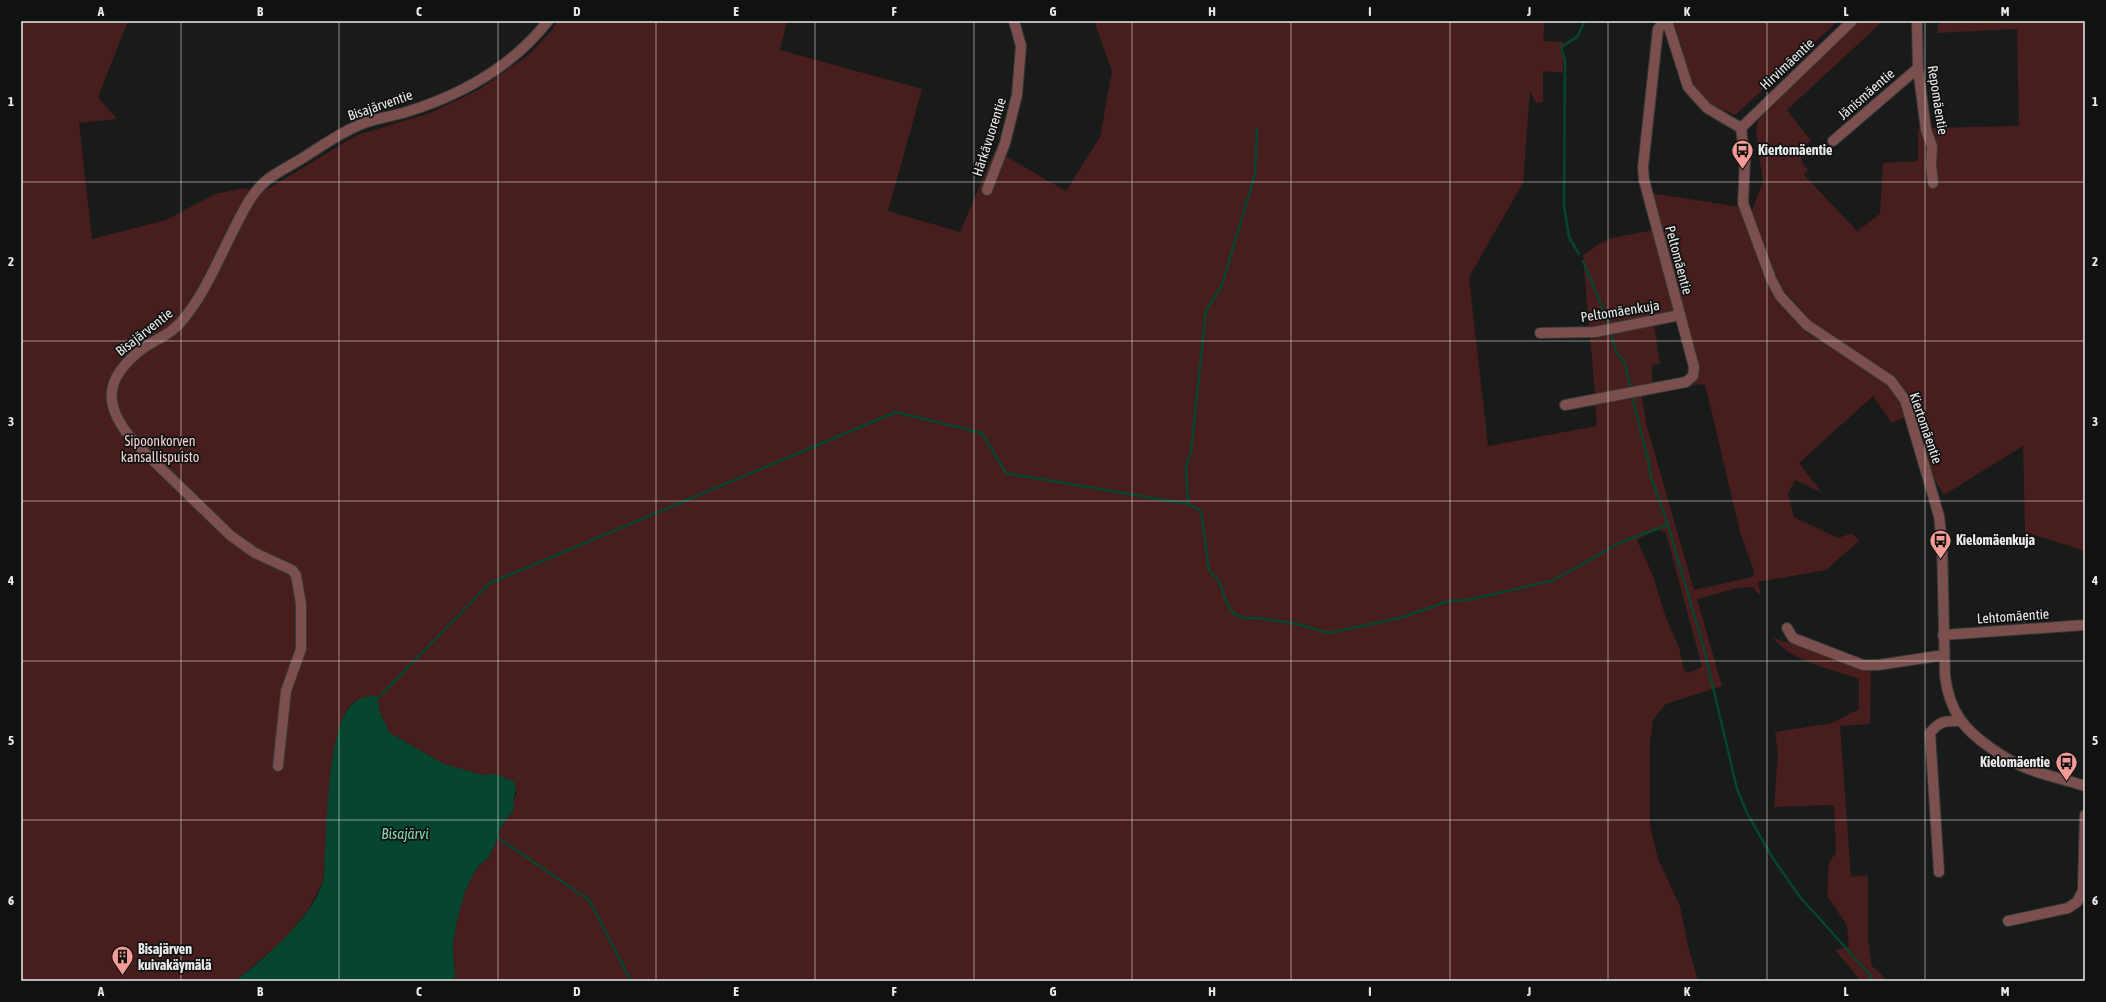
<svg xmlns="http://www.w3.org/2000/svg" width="2106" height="1002" font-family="'Asap Condensed',sans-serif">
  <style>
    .green { fill: #471d1d; fill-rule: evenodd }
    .water { fill: #06452f }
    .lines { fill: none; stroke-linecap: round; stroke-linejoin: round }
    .stream { stroke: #06452f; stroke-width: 2.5 }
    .minor-casing { stroke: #353837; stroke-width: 12 }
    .minor { stroke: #7a4f4d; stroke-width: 10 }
    .grid { fill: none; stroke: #e9ebea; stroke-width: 1; stroke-opacity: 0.55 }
    .labels { text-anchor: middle; stroke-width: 3.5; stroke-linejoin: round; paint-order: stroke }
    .street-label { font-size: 14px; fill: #e9ebea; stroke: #101211 }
    .poi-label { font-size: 14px; font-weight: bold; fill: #e9ebea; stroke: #101211; text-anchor: start }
    .park-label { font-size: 14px; fill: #f5d2cf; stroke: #101211 }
    .water-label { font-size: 15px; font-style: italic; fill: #83d8b2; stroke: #101211 }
    .neatline { fill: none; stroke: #e9ebea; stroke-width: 1.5 }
    .grid-label { font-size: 13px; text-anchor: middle; font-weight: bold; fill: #e9ebea }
  </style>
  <rect width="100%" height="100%" fill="#181b1a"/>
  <g class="green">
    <path d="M21,21H128L98,97L117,119L79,123L92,239L166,220L215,194L244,188L261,193L357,135L430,113L478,90L530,54L552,30L557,21H787L780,50L922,89L888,211L960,232L995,150L1066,191L1100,137L1112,71L1094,21H1545L1543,41L1563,42V73L1543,71V102L1536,103L1530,91L1523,183L1469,277L1488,446L1597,426L1595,401L1641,393L1647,427L1694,590L1752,577L1755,574L1740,532L1705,384L1686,386L1697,377L1650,193L1740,207L1778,299L1806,332L1883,382C1896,393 1903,400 1905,417L1892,423L1873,396L1799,463L1822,493L1795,480L1788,493L1794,517L1838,538L1852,533L1859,541L1826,570L1758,582L1761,596L1752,587L1737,588L1697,599L1722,686L1666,704L1653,720L1650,741V825L1658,859L1680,906L1688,946L1698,981H454C457,969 452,959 453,947C456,921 462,891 477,868C481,862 487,861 491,853C501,834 497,827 514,810L513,802L517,792L497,774L483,775L444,764L390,733L380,713L378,705L356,700L347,709L338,730L333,755L323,882L308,910L286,938L240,977L235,981H21ZM1659,530L1665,532L1670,548L1702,667L1688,673L1684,670L1679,647L1666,618L1653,576L1637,540L1649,533Z"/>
    <polygon points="1674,21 1838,21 1735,115 1712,105 1692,83"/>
    <polygon points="1860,21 1883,21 1787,110 1811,141 1799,149 1803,164 1808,169 1804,175 1857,231 1880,214 1883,163 1918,161 1918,127 1927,146 1930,128 2019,126 2017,29 1937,33 1939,21 2085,21 2085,551 2025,532 2023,446 1944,495 1931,474 1909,399 1899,383 1811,321 1781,287 1765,253 1752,210 1763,182 1756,131 1758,120"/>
    <polygon points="1654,230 1675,313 1595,328 1589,327 1583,255 1599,244 1612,238"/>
    <polygon points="1654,324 1660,364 1652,365 1652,386 1595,395 1590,336"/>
    <path d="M1773,638L1871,669L1870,724L1840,726L1851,877L1868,875V942L1872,966L1888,981H1861L1835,950L1849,947L1847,925L1827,896L1829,862L1836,853L1834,805L1774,807L1778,753L1775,732L1832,723L1859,709V679C1831,668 1793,663 1773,638Z"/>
  </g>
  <path class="water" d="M368,696H377L380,713L390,733L444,764L483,775L496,774L515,782C517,794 512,799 514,810C497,827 501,834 491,853C487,861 481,862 477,868C462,891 456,921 453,947C452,959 457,969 454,981H235C265,958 311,919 323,882C325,873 324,861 325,852C327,818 329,734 348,709C353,701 359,699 368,696Z"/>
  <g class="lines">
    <g class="stream">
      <polyline points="1579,254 1569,237 1564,205 1565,60 1561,47 1577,37 1585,21"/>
      <polyline points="1583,261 1609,324"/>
      <polyline points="1611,334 1616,352 1624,361 1630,385"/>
      <polyline points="1632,396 1649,463 1650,474 1668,525 1704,649 1737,789 1747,813 1772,857 1800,897 1871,976 1871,981"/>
      <polyline points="1188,504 1186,466 1191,452 1206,311 1222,285 1255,174 1257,129"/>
      <polyline points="377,699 490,583 896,412 982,433 1006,473 1188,504 1201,511 1209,570 1220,583 1226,602 1235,615 1244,618 1258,618 1297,624 1328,633 1400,618 1449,601 1468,600 1554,580 1621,542 1668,525"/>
      <polyline points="497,837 589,900 631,981"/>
      <polyline points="710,981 714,980"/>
    </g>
    <defs>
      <g id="minor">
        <path d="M1667,21L1688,87L1707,108L1741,128L1745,161L1743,203L1771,279L1780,296L1807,325L1891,381L1905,400L1939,516L1942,542L1945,676C1947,692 1951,706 1960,719C1972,738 2009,762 2029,769C2047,776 2067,780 2085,786"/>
        <polyline points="1917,21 1918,68 1926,130 1932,146 1931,165 1933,183"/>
        <polyline points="1741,128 1852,21"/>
        <polyline points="1833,141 1918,68"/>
        <polyline points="987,190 1005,143 1017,95 1021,46 1014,21"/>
        <polyline points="1540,333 1595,332 1680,315"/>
        <polyline points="1565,405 1686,382 1693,376 1694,367 1644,180 1643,167 1658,29 1665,21"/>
        <polyline points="1787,628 1793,638 1863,665 1878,665 1944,655"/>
        <polyline points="1943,635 2085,625"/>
        <path d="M278,766L286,691L301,649V604L296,575L292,570L255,553L231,536L137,445C102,407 102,378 145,347C157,339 171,334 180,323C204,296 218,260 234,229C243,211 252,192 267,180C277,172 290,166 301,159C322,146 344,130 367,122C379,118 391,116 403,113C460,96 511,68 548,21"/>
        <path d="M1939,872L1930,733C1940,720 1946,721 1961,721"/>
        <polyline points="2008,921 2068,908 2077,902 2083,891 2085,815"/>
      </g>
    </defs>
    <use href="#minor" class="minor-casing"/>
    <use href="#minor" class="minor"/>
  </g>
  <path class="grid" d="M181,21V981M339,21V981M498,21V981M656,21V981M815,21V981M974,21V981M1132,21V981M1291,21V981M1450,21V981M1608,21V981M1767,21V981M1925,21V981M21,182H2085M21,341H2085M21,501H2085M21,661H2085M21,820H2085"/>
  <defs>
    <symbol id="bus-pin" viewBox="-11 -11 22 30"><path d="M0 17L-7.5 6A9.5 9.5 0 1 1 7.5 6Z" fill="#f59b97" stroke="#101211"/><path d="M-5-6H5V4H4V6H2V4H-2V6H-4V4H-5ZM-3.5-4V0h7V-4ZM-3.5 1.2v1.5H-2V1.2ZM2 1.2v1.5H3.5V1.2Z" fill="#111"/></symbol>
    <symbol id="building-pin" viewBox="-11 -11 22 30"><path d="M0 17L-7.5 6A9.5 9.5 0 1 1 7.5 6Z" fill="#f59b97" stroke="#101211"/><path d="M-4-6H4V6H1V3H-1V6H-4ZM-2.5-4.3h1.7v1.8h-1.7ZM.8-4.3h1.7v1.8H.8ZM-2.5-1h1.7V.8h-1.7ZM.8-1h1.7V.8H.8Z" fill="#111"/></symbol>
  </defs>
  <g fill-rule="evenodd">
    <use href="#bus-pin" x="1730" y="138" width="25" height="34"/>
    <use href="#bus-pin" x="1928" y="528" width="25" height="34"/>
    <use href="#bus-pin" x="2054" y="750" width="25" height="34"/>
    <use href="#building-pin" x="110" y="944" width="25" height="34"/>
  </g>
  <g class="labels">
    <g class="street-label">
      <text transform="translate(1787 64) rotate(-43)" y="5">Hirvimäentie</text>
      <text transform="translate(1866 94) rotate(-41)" y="5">Jänismäentie</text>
      <text transform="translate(1938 100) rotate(81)" y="5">Repomäentie</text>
      <text transform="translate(380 105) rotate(-19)" y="5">Bisajärventie</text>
      <text transform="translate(989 137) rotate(-72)" y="5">Härkävuorentie</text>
      <text transform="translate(1679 260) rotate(75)" y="5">Peltomäentie</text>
      <text transform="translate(1620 311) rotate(-9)" y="5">Peltomäenkuja</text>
      <text transform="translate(144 332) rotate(-38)" y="5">Bisajärventie</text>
      <text transform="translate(1926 428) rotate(71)" y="5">Kiertomäentie</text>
      <text transform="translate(2013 616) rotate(-4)" y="5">Lehtomäentie</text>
    </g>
    <g class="poi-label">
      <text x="1758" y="155">Kiertomäentie</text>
      <text x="1956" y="545">Kielomäenkuja</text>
      <text x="2050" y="767" text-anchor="end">Kielomäentie</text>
      <text x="138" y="954">Bisajärven<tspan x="138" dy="16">kuivakäymälä</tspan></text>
    </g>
    <g class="park-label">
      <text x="160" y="446">Sipoonkorven<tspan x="160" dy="16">kansallispuisto</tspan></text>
    </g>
    <g class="water-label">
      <text x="405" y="839">Bisajärvi</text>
    </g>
  </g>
  <rect width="2106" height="1002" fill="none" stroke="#101211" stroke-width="44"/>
  <rect x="22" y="22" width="2062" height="958" class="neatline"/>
  <g class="grid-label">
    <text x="101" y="16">A</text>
    <text x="260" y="16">B</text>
    <text x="419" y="16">C</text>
    <text x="577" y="16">D</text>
    <text x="736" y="16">E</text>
    <text x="894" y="16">F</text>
    <text x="1053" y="16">G</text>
    <text x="1212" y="16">H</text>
    <text x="1370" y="16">I</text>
    <text x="1529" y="16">J</text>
    <text x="1687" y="16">K</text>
    <text x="1846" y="16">L</text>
    <text x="2005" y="16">M</text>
    <text x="11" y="106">1</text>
    <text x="2095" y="106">1</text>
    <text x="11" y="266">2</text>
    <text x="2095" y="266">2</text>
    <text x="11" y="426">3</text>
    <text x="2095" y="426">3</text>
    <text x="11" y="585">4</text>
    <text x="2095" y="585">4</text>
    <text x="11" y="745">5</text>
    <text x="2095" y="745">5</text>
    <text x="11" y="905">6</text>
    <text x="2095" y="905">6</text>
    <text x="101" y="996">A</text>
    <text x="260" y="996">B</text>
    <text x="419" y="996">C</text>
    <text x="577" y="996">D</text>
    <text x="736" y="996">E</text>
    <text x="894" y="996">F</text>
    <text x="1053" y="996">G</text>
    <text x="1212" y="996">H</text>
    <text x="1370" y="996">I</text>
    <text x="1529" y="996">J</text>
    <text x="1687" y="996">K</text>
    <text x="1846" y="996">L</text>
    <text x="2005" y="996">M</text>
  </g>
</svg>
